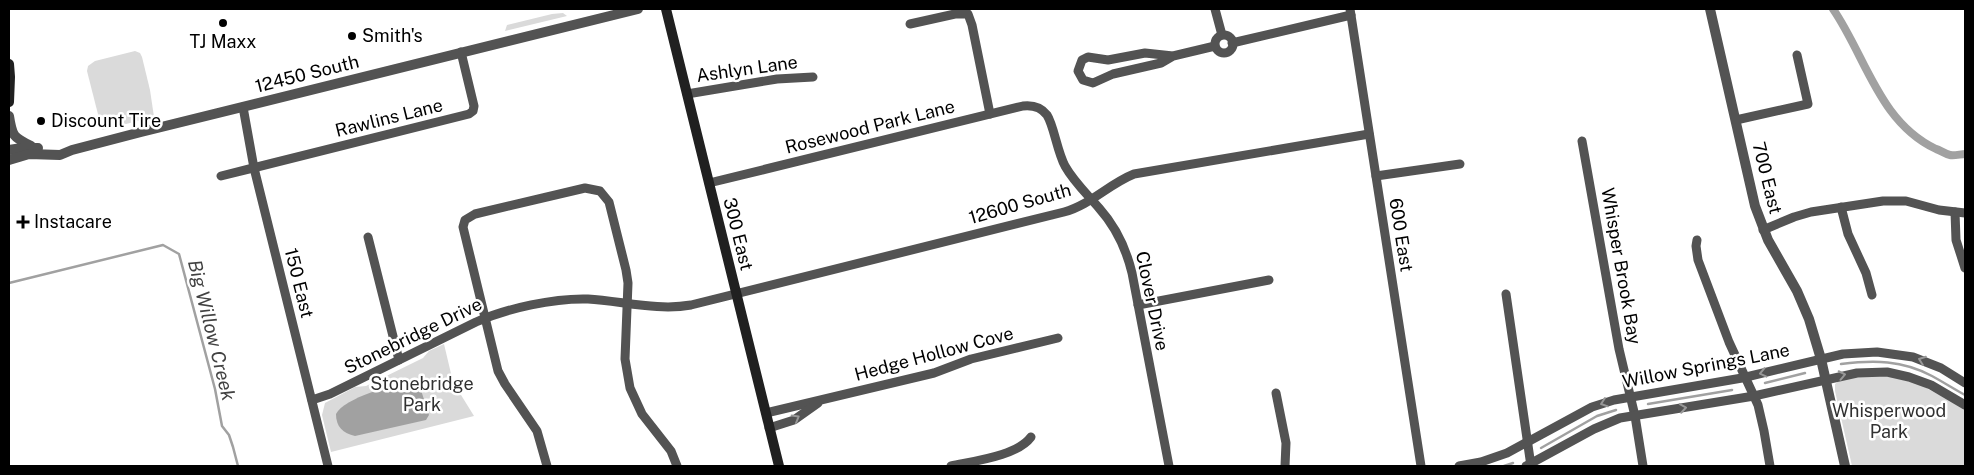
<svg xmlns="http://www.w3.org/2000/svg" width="1974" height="475" font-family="'Public Sans',sans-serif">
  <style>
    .green { fill: #dadada }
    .water { fill: #a1a1a1 }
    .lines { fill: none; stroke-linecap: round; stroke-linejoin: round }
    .stream { stroke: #a1a1a1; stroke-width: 2.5 }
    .canal { stroke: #a1a1a1; stroke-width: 8 }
    .minor { stroke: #535353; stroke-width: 9 }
    .tertiary { stroke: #535353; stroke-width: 10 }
    .secondary { stroke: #202020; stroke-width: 10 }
    .oneway { stroke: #989898 }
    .poi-dot { fill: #000; stroke: #fff; stroke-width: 2 }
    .labels { text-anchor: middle; stroke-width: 5; stroke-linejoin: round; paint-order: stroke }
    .poi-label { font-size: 18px; fill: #000; stroke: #fff; text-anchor: start }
    .street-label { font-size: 18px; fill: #000; stroke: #fff }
    .park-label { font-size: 18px; fill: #313131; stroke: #fff }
    .water-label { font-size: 19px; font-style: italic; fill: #424242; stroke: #fff }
  </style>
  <rect width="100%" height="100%" fill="#fff"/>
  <g class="green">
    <polygon points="563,13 567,16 505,31 507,25 552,14"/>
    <polygon points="135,51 140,53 142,57 150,90 154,117 102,130 87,71 88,66 95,61"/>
    <polygon points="444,344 453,382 474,416 331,452 322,415 325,403 355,387 366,386 423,358 429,351"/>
    <polygon points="1886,375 1919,384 1965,409 1965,466 1852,466 1835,391 1835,384 1844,377"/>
  </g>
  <path class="water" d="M411,382L419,384L420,387L429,415L426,420L355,436C343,433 336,427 336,414C344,398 394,384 411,382Z"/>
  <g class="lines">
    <g class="stream">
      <polyline points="9,283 163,245 179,254 215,389 222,426 229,435 233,447 238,466"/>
      <path d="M1841,364C1874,360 1902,360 1932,376C1943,382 1954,389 1965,395"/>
      <polyline points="1765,383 1805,373"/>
      <polyline points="1648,404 1732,390"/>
      <polyline points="1541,448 1597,416 1616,410"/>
      <polyline points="1504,466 1513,463"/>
    </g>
    <path class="canal" d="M1833,9C1866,57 1879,122 1936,149C1940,150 1945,154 1950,155C1954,156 1961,154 1965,154"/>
    <g class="minor">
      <polyline points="1215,9 1222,35"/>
      <polyline points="1350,9 1421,466"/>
      <polyline points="910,24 955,14 968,14 972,25 990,114"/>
      <circle cx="1224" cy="44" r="9"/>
      <polyline points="1232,43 1351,15"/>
      <polyline points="1173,56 1145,53 1108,60 1088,57 1082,60 1078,71 1083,80 1093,83 1113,74 1161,63 1173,56 1215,46"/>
      <polyline points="687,94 777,79 813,77"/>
      <polyline points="243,107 254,168 328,466"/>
      <polyline points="1736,120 1808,104 1797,55"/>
      <polyline points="1582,141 1619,349 1635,416 1643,466"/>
      <polyline points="221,176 469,114 473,111 474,106 461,52"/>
      <polyline points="1376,176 1460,164"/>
      <path d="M709,183L1023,106C1032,105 1041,107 1047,115C1054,126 1057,151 1065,166C1074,182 1087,194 1099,208C1116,227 1126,248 1132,273L1169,466"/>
      <polyline points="1841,207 1848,234 1866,273 1872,295"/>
      <polyline points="1955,212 1956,240 1965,268"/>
      <polyline points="1763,230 1794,217 1811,212 1883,201 1906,201 1939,210 1965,213"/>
      <polyline points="368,237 399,360"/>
      <polyline points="1697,240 1696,246 1698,260 1729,342 1758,405 1764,431 1770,466"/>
      <polyline points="1506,294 1531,466"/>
      <polyline points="1138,305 1269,280"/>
      <polyline points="1276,393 1286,443 1285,466"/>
      <path d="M312,400L330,394L476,322C508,308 554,298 588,299C622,301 658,311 691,305L1064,212C1090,205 1109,184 1134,174L1369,134"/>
      <polyline points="766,413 934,373 971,359 1058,338"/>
      <polyline points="769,428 794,420 818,403"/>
      <polyline points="547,466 537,431 505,384 498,371 463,227 465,220 475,214 585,188 600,191 609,202 626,270 628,283 625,359 630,388 642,414 671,451 677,466"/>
      <path d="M951,466C974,461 1017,456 1031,437"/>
      <polyline points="1459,466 1481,462 1507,453 1592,407 1614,400 1742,378 1843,354 1877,352 1913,357 1941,368 1965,383"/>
      <polyline points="1526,466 1594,429 1620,418 1754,396 1857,373 1887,372 1909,377 1931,385 1965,405"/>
    </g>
    <g class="tertiary">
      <polyline points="1710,9 1755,206 1768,240 1797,291 1809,319 1821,359 1845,466"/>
      <path d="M9,116C12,136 13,137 31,146"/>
      <polyline points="9,150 22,148 38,148"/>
      <polyline points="9,160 29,154 60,155 72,150 141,132 638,9"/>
    </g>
    <g class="secondary">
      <polyline points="666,9 779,466"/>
      <polyline points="9,64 10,77 9,102"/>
    </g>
  </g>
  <defs><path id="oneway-chevron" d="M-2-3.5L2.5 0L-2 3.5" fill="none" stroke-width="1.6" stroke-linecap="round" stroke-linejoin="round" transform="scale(1.25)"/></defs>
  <g class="oneway">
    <use href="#oneway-chevron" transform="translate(1922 360) rotate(-160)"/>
    <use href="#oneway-chevron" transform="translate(1763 373) rotate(167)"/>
    <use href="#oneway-chevron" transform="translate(1842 375) rotate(-12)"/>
    <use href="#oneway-chevron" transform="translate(1604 403) rotate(161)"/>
    <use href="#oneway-chevron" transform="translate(1683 408) rotate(-9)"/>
    <use href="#oneway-chevron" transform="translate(796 418) rotate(-30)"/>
  </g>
  <g class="poi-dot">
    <circle cx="223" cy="23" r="5"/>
    <circle cx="352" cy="36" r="5"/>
    <circle cx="41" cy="121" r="5"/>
    <path d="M20.5 214.5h5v5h5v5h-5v5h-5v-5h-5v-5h5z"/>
  </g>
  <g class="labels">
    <g class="poi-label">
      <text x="362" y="42">Smith's</text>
      <text x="223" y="48" text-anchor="middle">TJ Maxx</text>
      <text x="51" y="127">Discount Tire</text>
      <text x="34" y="228">Instacare</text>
    </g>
    <g class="street-label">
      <text transform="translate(747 69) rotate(-8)" y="6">Ashlyn Lane</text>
      <text transform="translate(307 74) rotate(-14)" y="6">12450 South</text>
      <text transform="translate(389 118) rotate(-14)" y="6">Rawlins Lane</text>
      <text transform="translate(870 127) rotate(-14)" y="6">Rosewood Park Lane</text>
      <text transform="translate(1767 178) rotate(76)" y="6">700 East</text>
      <text transform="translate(1020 204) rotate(-16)" y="6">12600 South</text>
      <text transform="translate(738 234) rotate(76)" y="6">300 East</text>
      <text transform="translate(1401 235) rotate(81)" y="6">600 East</text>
      <text transform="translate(1621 266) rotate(80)" y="6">Whisper Brook Bay</text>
      <text transform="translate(299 283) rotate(76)" y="6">150 East</text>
      <text transform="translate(1152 301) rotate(78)" y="6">Clover Drive</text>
      <text transform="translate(413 336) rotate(-26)" y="6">Stonebridge Drive</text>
      <text transform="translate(934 354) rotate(-15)" y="6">Hedge Hollow Cove</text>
      <text transform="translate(1706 366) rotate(-11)" y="6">Willow Springs Lane</text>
    </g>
    <g class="park-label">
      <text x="422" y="390">Stonebridge<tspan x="422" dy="21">Park</tspan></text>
      <text x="1889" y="417">Whisperwood<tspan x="1889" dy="21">Park</tspan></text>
    </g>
    <g class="water-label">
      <text transform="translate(212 330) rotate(76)" y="7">Big Willow Creek</text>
    </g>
  </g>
  <rect width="1974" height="475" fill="none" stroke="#000000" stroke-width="20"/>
</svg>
